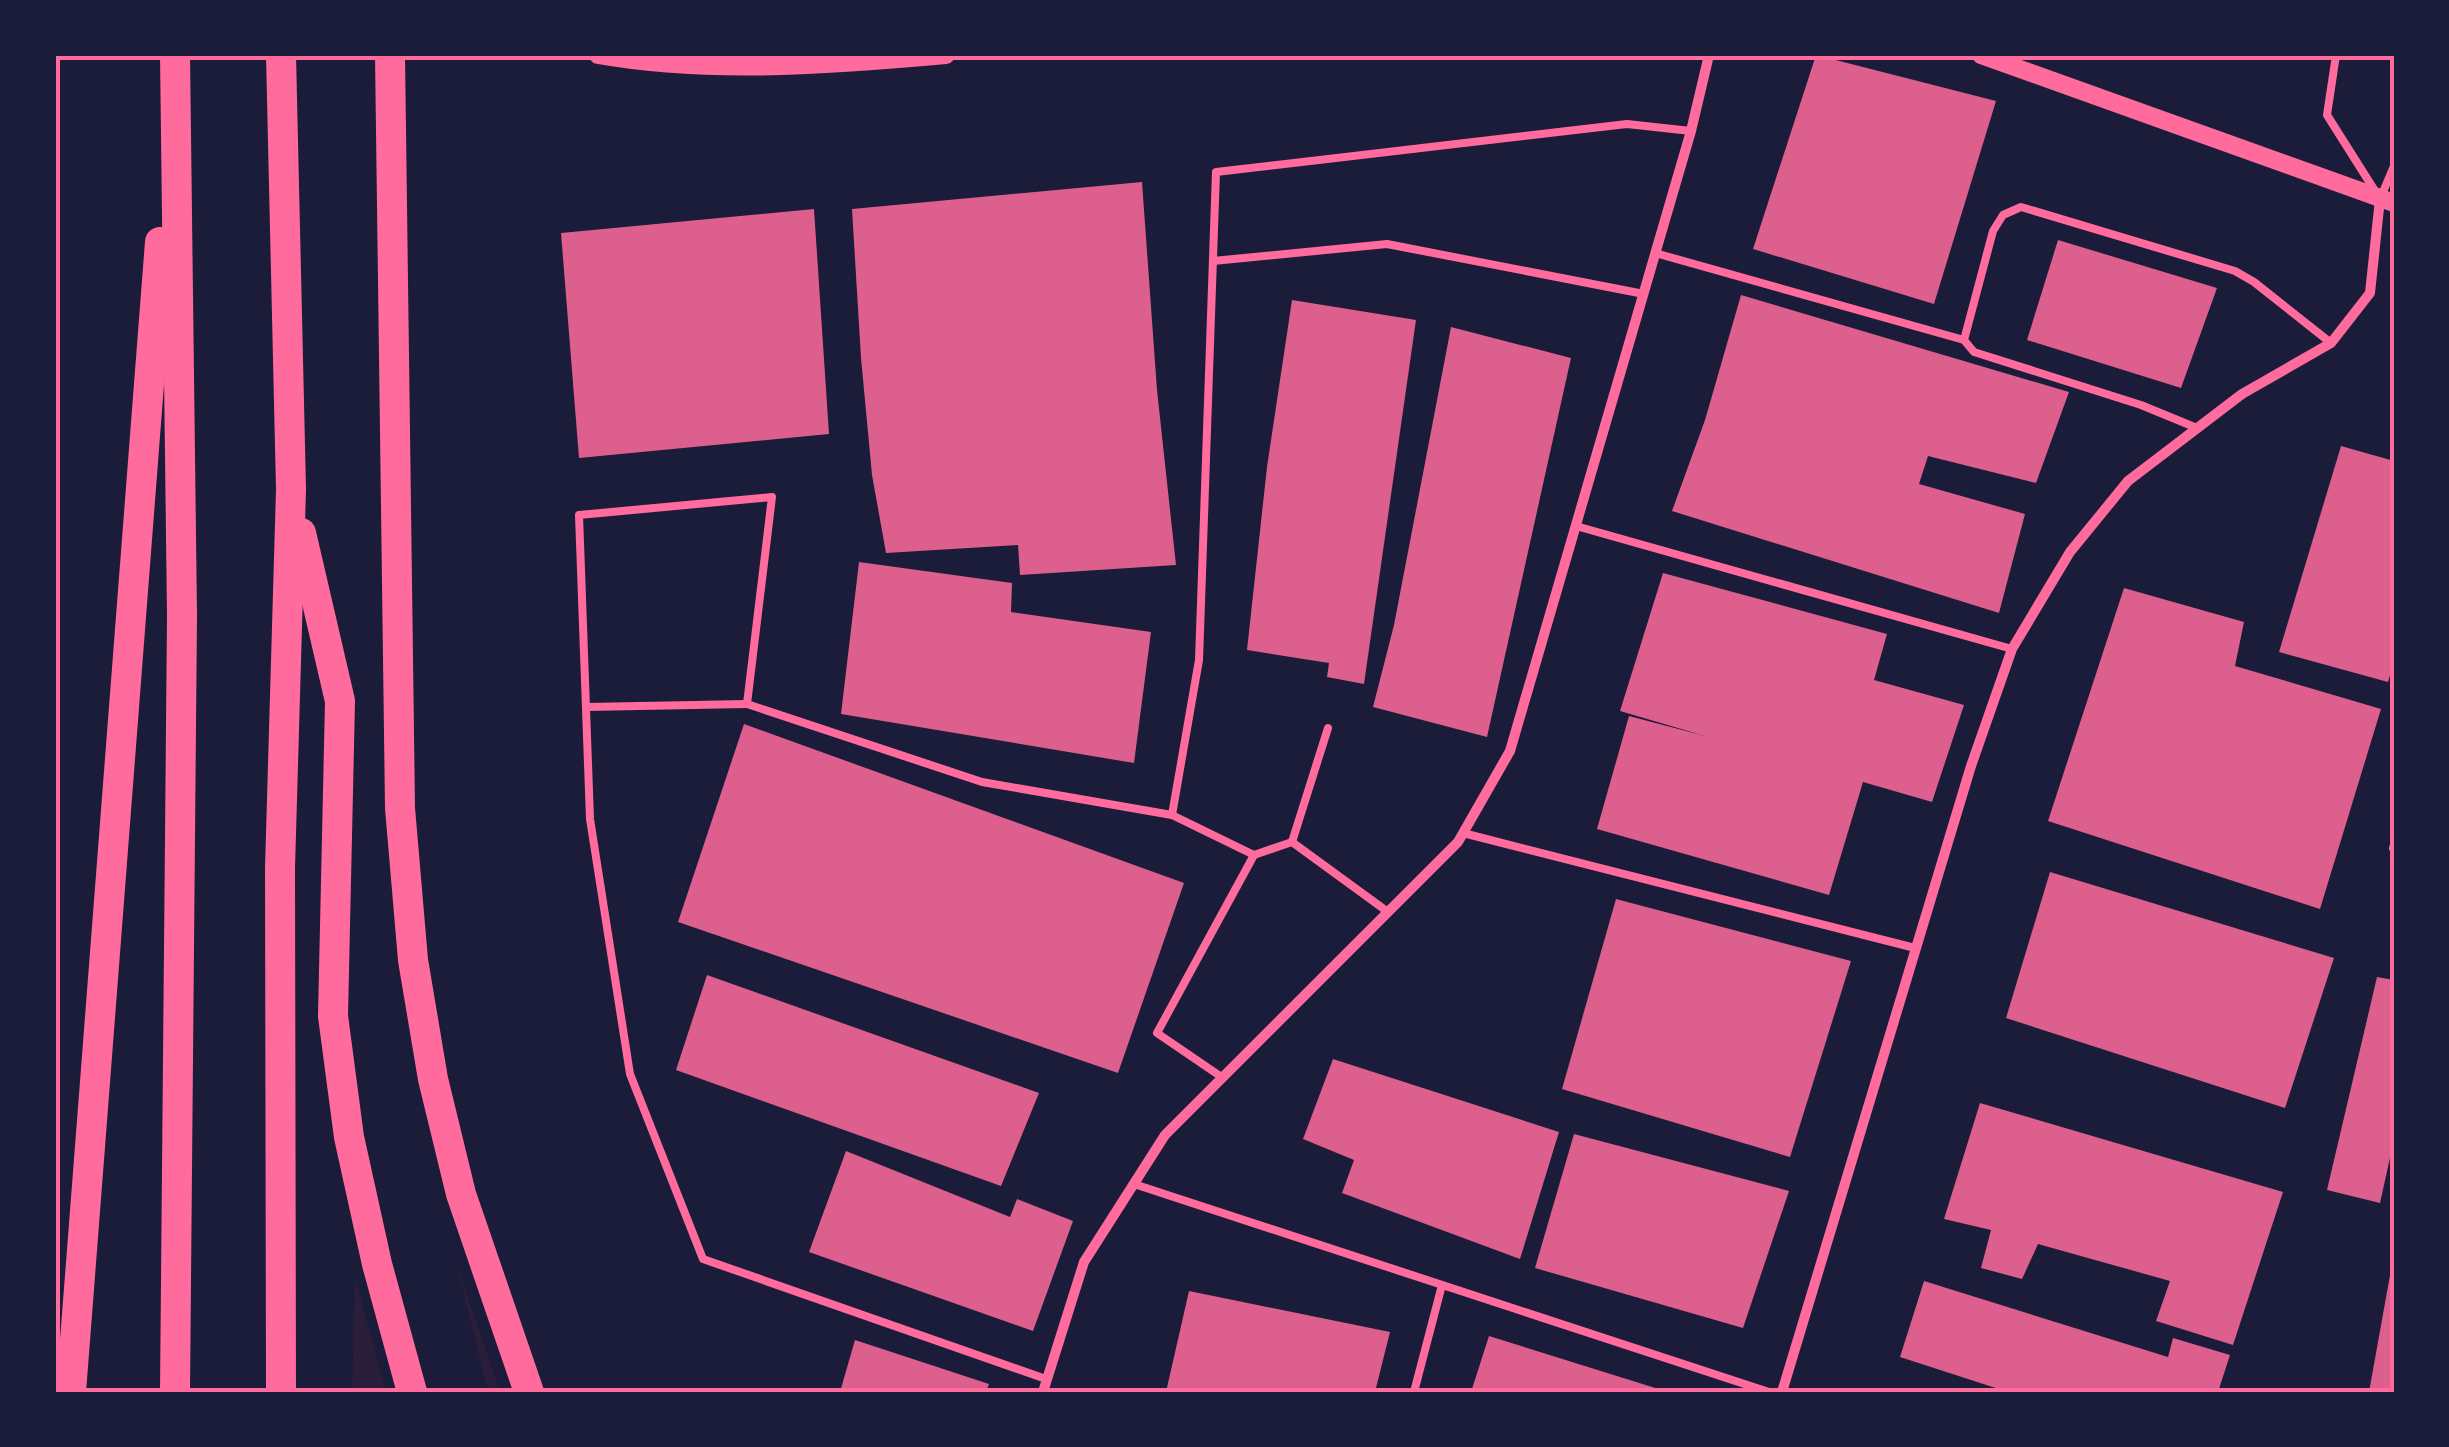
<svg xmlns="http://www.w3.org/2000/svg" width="2449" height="1447" font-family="'Asap Condensed',sans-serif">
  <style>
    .green { fill: #2a1e3b }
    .building { fill: #dd5f8e }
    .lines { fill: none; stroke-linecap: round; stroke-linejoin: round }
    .service { stroke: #ff6b9d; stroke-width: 8 }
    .minor { stroke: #ff6b9d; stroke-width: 10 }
    .tertiary { stroke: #ff6b9d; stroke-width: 18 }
    .motorway { stroke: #ff6b9d; stroke-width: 30 }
    .neatline { fill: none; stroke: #ff6b9d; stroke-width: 4 }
  </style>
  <rect width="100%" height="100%" fill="#1b1b3a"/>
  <g class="green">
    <polygon points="456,1262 500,1392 488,1392"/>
    <polygon points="355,1278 386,1392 352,1392"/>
  </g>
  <g class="building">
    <polygon points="1816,55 1996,101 1934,304 1753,249"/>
    <polygon points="1142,182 1157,390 1176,565 1020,575 1018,545 886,553 872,475 861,358 852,209"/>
    <polygon points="814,209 829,434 579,458 561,233"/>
    <polygon points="2058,240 2217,288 2181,388 2027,340"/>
    <polygon points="1741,295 2069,392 2036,483 1928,456 1919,484 2025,514 1999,613 1672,511 1705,420"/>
    <polygon points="1292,300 1416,320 1364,684 1327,677 1329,663 1247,650 1267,467"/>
    <polygon points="1451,327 1571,358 1487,737 1373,707 1394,625"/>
    <polygon points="2341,446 2394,461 2394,661 2388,682 2279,652"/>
    <polygon points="859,562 1012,583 1011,612 1151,632 1134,763 841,714"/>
    <polygon points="1663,573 1887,634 1874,680 1964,705 1932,802 1863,782 1829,895 1597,829 1629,716 1705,736 1620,711"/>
    <polygon points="2124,588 2244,622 2235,666 2381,709 2320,909 2048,821"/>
    <polygon points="744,724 1184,883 1118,1073 678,922"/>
    <polygon points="2050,872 2334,958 2285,1108 2006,1018"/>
    <polygon points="1616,899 1851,961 1790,1157 1562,1089"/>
    <polygon points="707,975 1039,1093 1001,1186 676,1070"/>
    <polygon points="2377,977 2394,980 2394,1140 2380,1203 2327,1190"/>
    <polygon points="1333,1059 1559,1132 1520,1259 1342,1193 1354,1160 1303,1139"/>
    <polygon points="1980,1103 2283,1192 2233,1345 2156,1321 2170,1281 2038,1244 2022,1279 1981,1268 1991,1230 1944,1219"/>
    <polygon points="1574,1134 1789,1191 1743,1328 1535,1268"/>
    <polygon points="846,1151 1010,1217 1017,1199 1073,1221 1033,1331 809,1252"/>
    <polygon points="2392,1264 2394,1392 2369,1392"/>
    <polygon points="1924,1281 2168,1357 2173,1338 2230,1355 2218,1392 2008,1392 1900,1357"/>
    <polygon points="1189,1291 1390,1332 1375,1392 1166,1392"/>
    <polygon points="1489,1336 1665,1391 1665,1392 1471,1392"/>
    <polygon points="855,1340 989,1384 986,1392 840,1392"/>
  </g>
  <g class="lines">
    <g class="service">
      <polyline points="2336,55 2327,115 2375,191"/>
      <polyline points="2380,199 2394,166"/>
      <polyline points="1655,253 1964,340"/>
      <polyline points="1213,261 1387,244 1644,294"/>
      <polyline points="2197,428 2141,405 1974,352 1964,340 1993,231 2003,215 2021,207 2235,271 2254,282 2331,343"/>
      <polyline points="1576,526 2012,649"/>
      <polyline points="586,707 747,704"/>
      <polyline points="1463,833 1915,948"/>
      <polyline points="1292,842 1388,912"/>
      <polyline points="2393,848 2394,845"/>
      <polyline points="1254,855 1292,842 1328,728"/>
      <polyline points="1223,1078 1157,1033 1254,855 1172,815 1199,660 1216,172 1627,124 1691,131"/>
      <polyline points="1134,1184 1769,1392"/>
      <polyline points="1046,1379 703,1259 630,1074 590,819 579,515 772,497 747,704 982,782 1172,815"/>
      <polyline points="1414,1392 1442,1285"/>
    </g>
    <g class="minor">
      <polyline points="1043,1392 1084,1262 1165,1135 1458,842 1510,751 1691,131 1709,55"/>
      <polyline points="1782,1392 1971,766 2012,649 2070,552 2128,481 2242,394 2331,343 2370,293 2380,199"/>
    </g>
    <g class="tertiary">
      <path d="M598,55C710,75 834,65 946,55"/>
      <polyline points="1981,55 2394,203"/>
    </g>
    <g class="motorway">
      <polyline points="175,55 182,615 175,1392"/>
      <polyline points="390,55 400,808 413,960 433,1079 461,1194 529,1392"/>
      <polyline points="301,533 340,701 333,1016 349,1137 377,1264 412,1392"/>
      <polyline points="71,1392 160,242"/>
      <polyline points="281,1392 280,868 291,489 281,55"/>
    </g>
  </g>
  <rect width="2449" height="1447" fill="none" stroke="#1b1b3a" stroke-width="115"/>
  <rect x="58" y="58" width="2334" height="1332" class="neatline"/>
</svg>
